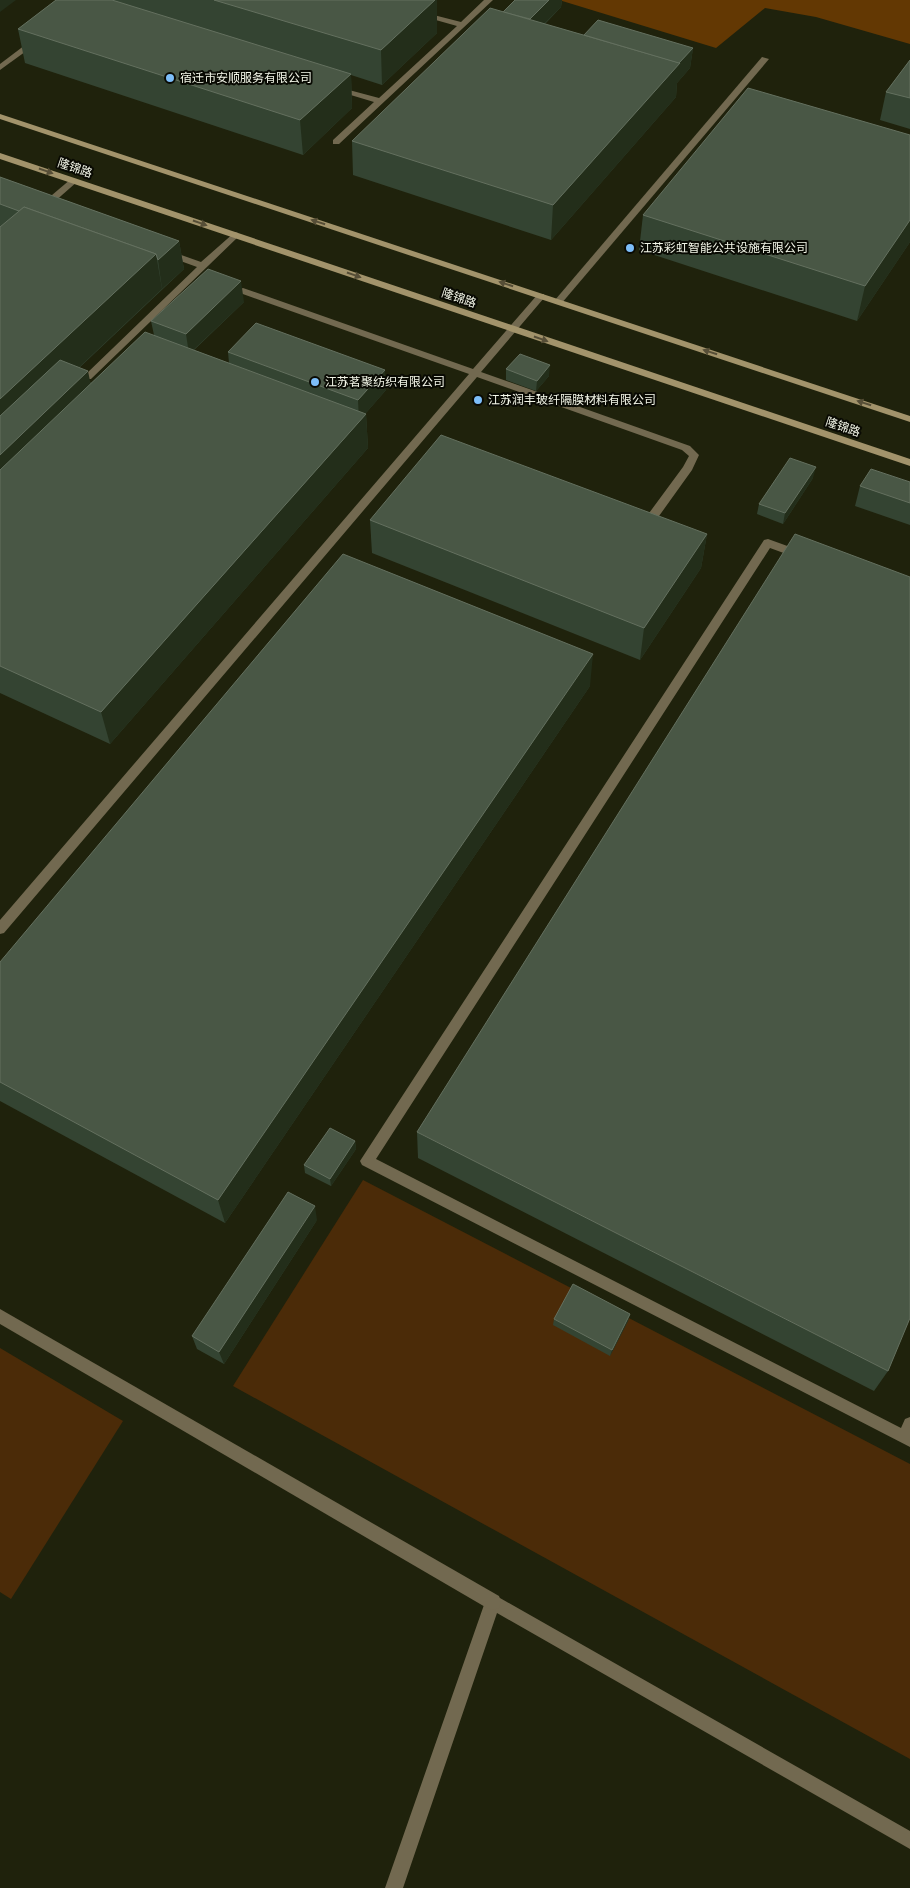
<svg xmlns="http://www.w3.org/2000/svg" width="910" height="1888" font-family="'Exo 2','Noto Sans SC',sans-serif">
  <style>
    .green { fill: #4b2b08 }
    .forest { fill: #633803 }
    .lines { fill: none; stroke-linecap: round; stroke-linejoin: round }
    .service { fill: #726950; fill-rule: evenodd }
    .minor { fill: #726950; fill-rule: evenodd }
    .secondary { fill: #a2936b; fill-rule: evenodd }
    .wall { fill: #344432 }
    .shaded-wall { fill: #232e1a }
    .building { fill: #495745; stroke: #64705f }
    .oneway { fill: #564e37 }
    .poi-dot { fill: #7dbef9; stroke: #090a03; stroke-width: 2 }
    .labels { text-anchor: middle; stroke-width: 4; stroke-linejoin: round; paint-order: stroke }
    .far-poi-label { font-size: 12px; fill: #f4f7e9; stroke: #090a03; text-anchor: start }
    .far-street-label { font-size: 12px; fill: #f4f7e9; stroke: #090a03 }
  </style>
  <rect width="100%" height="100%" fill="#1f220c"/>
  <g class="green">
    <polygon points="363,1180 910,1464 910,1759 233,1386"/>
    <polygon points="0,1348 123,1421 11,1599 0,1592"/>
  </g>
  <polygon class="forest" points="559,0 910,0 910,44 816,17 765,8 716,48"/>
  <g class="lines">
    <g class="service">
      <polygon points="484,0 493,0 339,144 333,144 333,140 374,102 334,90 334,86 379,98 457,26 418,15 418,11 461,22"/>
      <polygon points="33,39 40,41 0,70 0,64"/>
      <polygon points="762,57 769,59 561,304 555,304 555,300"/>
      <polygon points="71,179 78,181 45,210 39,210 39,206"/>
      <polygon points="235,232 238,233 238,237 91,379 85,379 85,375 197,267 164,255 164,251 170,251 201,262"/>
      <polygon points="243,288 473,369 538,294 544,294 544,298 481,372 690,446 699,455 692,470 649,530 641,530 641,524 683,467 689,456 682,450 477,377 4,933 0,934 0,920 469,374 240,293 240,289"/>
      <polygon points="768,539 804,552 805,555 800,559 770,548 376,1159 901,1428 905,1419 910,1417 910,1447 362,1165 360,1161 764,540"/>
      <polygon points="493,1594 910,1831 910,1849 497,1613 403,1888 385,1888 485,1602 487,1596"/>
    </g>
    <polygon class="minor" points="0,1309 499,1596 501,1602 499,1608 493,1610 487,1608 0,1324"/>
    <g class="secondary">
      <polygon points="0,114 910,416 910,422 0,119"/>
      <polygon points="0,153 910,459 910,466 0,159"/>
    </g>
  </g>
  <g class="wall">
    <polygon points="56,0 437,0 437,33 382,85 351,75 352,108 303,155 25,63 18,29"/>
    <polygon points="515,0 562,0 561,7 545,24 584,35 693,48 690,68 677,83 676,97 551,240 353,175 352,141 503,12"/>
    <polygon points="910,60 910,129 880,120 886,92"/>
    <polygon points="910,135 910,242 857,321 639,250 643,215"/>
    <polygon points="0,177 179,241 184,269 79,368 91,383 154,335 151,321 244,302 194,350 229,363 228,352 386,390 365,414 366,414 368,448 110,744 0,693"/>
    <polygon points="506,369 549,376 536,391 506,380"/>
    <polygon points="813,478 783,524 757,514 759,504"/>
    <polygon points="910,482 910,525 855,506 860,486"/>
    <polygon points="370,520 707,534 701,568 640,660 372,553"/>
    <polygon points="590,686 225,1223 0,1101 0,962"/>
    <polygon points="417,1132 888,1371 874,1391 418,1158"/>
    <polygon points="355,1141 356,1149 331,1186 305,1173 304,1165"/>
    <polygon points="317,1220 224,1364 197,1349 192,1336"/>
    <polygon points="630,1314 628,1321 610,1356 553,1325 554,1319"/>
  </g>
  <g class="shaded-wall">
    <polygon points="0,0 16,0 0,12"/>
    <polygon points="435,0 437,0 437,33 382,85 381,50"/>
    <polygon points="549,0 562,0 561,7 518,50 519,30"/>
    <polygon points="693,48 690,68 677,83 676,97 551,240 553,205"/>
    <polygon points="351,74 352,108 303,155 300,120"/>
    <polygon points="910,220 910,242 857,321 865,286"/>
    <polygon points="179,241 184,269 162,289 158,260"/>
    <polygon points="156,254 162,289 0,442 0,399"/>
    <polygon points="241,281 244,302 189,354 186,334"/>
    <polygon points="550,365 549,376 536,391 537,381"/>
    <polygon points="385,370 386,390 359,421 358,400"/>
    <polygon points="88,371 92,391 0,480 0,455"/>
    <polygon points="366,414 368,448 110,744 101,712"/>
    <polygon points="816,467 813,478 783,524 785,513"/>
    <polygon points="707,534 701,568 640,660 644,628"/>
    <polygon points="593,654 590,686 225,1223 218,1200"/>
    <polygon points="355,1141 356,1149 331,1186 330,1179"/>
    <polygon points="315,1206 317,1220 224,1364 219,1352"/>
    <polygon points="630,1314 628,1321 610,1356 612,1350"/>
  </g>
  <g class="building">
    <polygon points="56,0 112,0 351,74 300,120 18,29"/>
    <polygon points="214,0 435,0 381,50"/>
    <polygon points="515,0 549,0 530,19 503,12"/>
    <polygon points="490,8 680,63 553,205 352,141"/>
    <polygon points="598,20 693,48 679,63 584,35"/>
    <polygon points="910,60 910,98 886,92"/>
    <polygon points="748,88 910,135 910,220 865,286 643,215"/>
    <polygon points="0,177 179,241 158,260 156,254 24,207 19,211 0,204"/>
    <polygon points="24,207 156,254 0,399 0,227"/>
    <polygon points="208,269 241,281 186,334 151,321"/>
    <polygon points="256,323 385,370 358,400 228,352"/>
    <polygon points="145,332 366,414 101,712 0,666 0,470"/>
    <polygon points="520,354 550,365 537,381 506,369"/>
    <polygon points="60,360 88,371 0,455 0,416"/>
    <polygon points="441,435 707,534 644,628 370,520"/>
    <polygon points="790,458 816,467 785,513 759,504"/>
    <polygon points="871,469 910,482 910,503 860,486"/>
    <polygon points="795,534 910,577 910,1318 888,1371 417,1132"/>
    <polygon points="343,554 593,654 218,1200 0,1082 0,962"/>
    <polygon points="330,1128 355,1141 330,1179 304,1165"/>
    <polygon points="288,1192 315,1206 219,1352 192,1336"/>
    <polygon points="573,1284 630,1314 612,1350 554,1319"/>
  </g>
  <defs><path id="oneway-solid" d="M-6-.8H1V-3.2L6.5 0L1 3.2V.8H-6Z" transform="scale(1.25)"/></defs>
  <g class="oneway">
    <use href="#oneway-solid" transform="translate(46 171) rotate(19)"/>
    <use href="#oneway-solid" transform="translate(318 222) rotate(-162)"/>
    <use href="#oneway-solid" transform="translate(200 223) rotate(19)"/>
    <use href="#oneway-solid" transform="translate(354 275) rotate(19)"/>
    <use href="#oneway-solid" transform="translate(506 284) rotate(-162)"/>
    <use href="#oneway-solid" transform="translate(541 339) rotate(19)"/>
    <use href="#oneway-solid" transform="translate(710 352) rotate(-162)"/>
    <use href="#oneway-solid" transform="translate(864 403) rotate(-162)"/>
  </g>
  <g class="poi-dot">
    <circle cx="170" cy="78" r="5"/>
    <circle cx="630" cy="248" r="5"/>
    <circle cx="315" cy="382" r="5"/>
    <circle cx="478" cy="400" r="5"/>
  </g>
  <g class="labels">
    <g class="far-poi-label">
      <text x="180" y="82">宿迁市安顺服务有限公司</text>
      <text x="640" y="252">江苏彩虹智能公共设施有限公司</text>
      <text x="325" y="386">江苏茗聚纺织有限公司</text>
      <text x="488" y="404">江苏润丰玻纤隔膜材料有限公司</text>
    </g>
    <g class="far-street-label">
      <text transform="translate(75 168) rotate(19)" y="4">隆锦路</text>
      <text transform="translate(459 298) rotate(19)" y="4">隆锦路</text>
      <text transform="translate(843 427) rotate(19)" y="4">隆锦路</text>
    </g>
  </g>
</svg>
